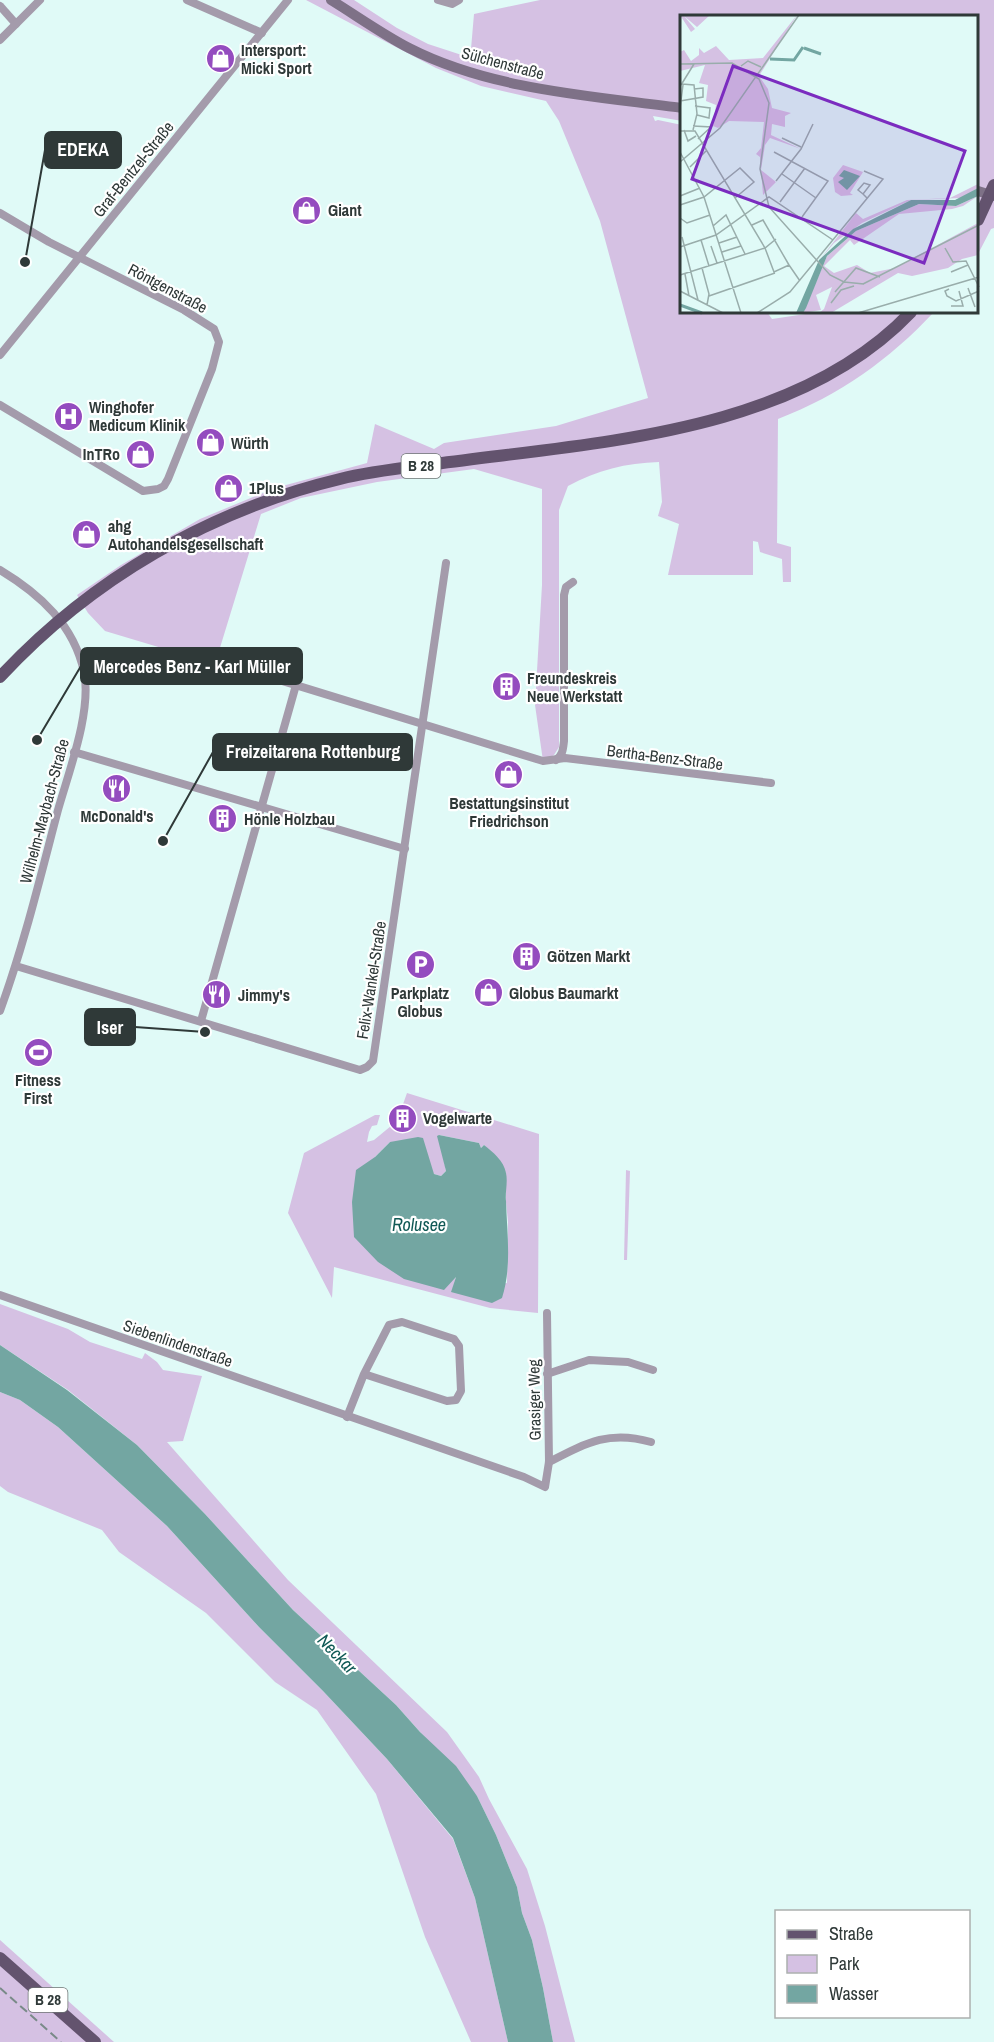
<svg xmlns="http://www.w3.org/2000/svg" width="994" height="2042" font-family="'Archivo Narrow',sans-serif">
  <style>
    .green { fill: #d5c1e3; fill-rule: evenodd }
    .water { fill: #73a6a2 }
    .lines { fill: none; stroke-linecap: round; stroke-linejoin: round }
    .minor { stroke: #a49bab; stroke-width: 8 }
    .secondary { stroke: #7e7187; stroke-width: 10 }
    .primary { stroke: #63536e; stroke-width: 12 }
    .rail { stroke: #798a88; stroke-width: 2; stroke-dasharray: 9 4.5; stroke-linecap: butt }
    .labels { text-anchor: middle; stroke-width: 4.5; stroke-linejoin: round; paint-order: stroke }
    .shield { fill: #fff; stroke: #6d7474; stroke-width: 1.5 }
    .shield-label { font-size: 15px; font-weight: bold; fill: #2f3938 }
    .poi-label { font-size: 16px; font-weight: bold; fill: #2f3938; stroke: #fff; text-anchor: start }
    .street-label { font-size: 16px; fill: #2f3938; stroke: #fff }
    .water-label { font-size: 18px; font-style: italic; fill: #105955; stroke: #fff }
    .inset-river { fill: none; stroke: #73a6a2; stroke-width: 3 }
    .inset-road { fill: none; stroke: #99adab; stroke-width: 1.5 }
    .view { fill: #7b2cbf; fill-opacity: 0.15; stroke: #7b2cbf; stroke-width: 3 }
    .inset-edge { fill: none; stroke: #2f3938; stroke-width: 3 }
    .leader { fill: none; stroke: #2f3938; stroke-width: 2 }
    .callout-dot { fill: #2f3938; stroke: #fff; stroke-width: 2 }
    .callout { fill: #2f3938; stroke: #2f3938; stroke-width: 2 }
    .callout-label { font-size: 18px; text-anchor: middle; font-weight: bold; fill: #fff }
  </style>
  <rect width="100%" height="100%" fill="#e0faf7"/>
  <g class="green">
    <path d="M306,0H354L397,28L428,44L477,60L471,49L474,14L540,0H994V228L991,229L978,254V16H682V121L653,116L655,121L658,120L682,125V312H767L772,319L819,312H934C889,360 840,395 778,419L777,543L791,547V582H783L782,559L760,552L758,542L753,541V575H668L679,524L658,516L662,502L659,462C626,463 597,470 568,486L559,510V747L554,755L543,761L535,705L542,585V489L474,469L377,482L301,498L261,514L215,664L105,631L88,613L77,595L121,565L200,519L275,488L367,463L375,424L434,449L444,443L556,426L648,398L600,221L559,121L546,101L481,86L436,68Z"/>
    <path d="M407,1093L539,1134L538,1313L490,1308L334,1267L332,1298L288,1213L304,1153L375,1115H380L377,1125L372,1126L369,1132L367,1142L374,1140L397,1121ZM439,1135L479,1143L481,1148L484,1145L506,1173V1202L508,1222L507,1283L452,1291L456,1277L452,1280L378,1262L375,1157L390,1142L434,1174L441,1176L446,1171Z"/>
    <polygon points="626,1170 630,1171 627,1260 624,1260"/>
    <polygon points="0,1304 68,1329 90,1342 142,1359 145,1353 157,1362 163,1370 202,1376 183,1441 167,1442 288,1580 447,1732 479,1777 489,1799 527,1869 545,1926 575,2042 553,2042 543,1988 532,1940 522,1913 517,1887 496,1835 477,1796 396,1705 293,1610 205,1514 137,1445 68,1390 0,1345"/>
    <polygon points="0,1392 20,1400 58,1427 167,1526 259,1627 323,1691 387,1759 453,1839 475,1898 508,2042 471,2042 425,1937 376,1794 317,1710 275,1682 206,1613 119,1552 102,1530 8,1492 0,1486"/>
    <polygon points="0,1940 114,2042 0,2042"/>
  </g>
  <g class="water">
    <path d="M439,1135L479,1143L481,1148L484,1145C493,1152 504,1161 506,1173C508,1182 505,1193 506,1201C507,1234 512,1267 502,1298L492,1303L451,1292L456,1277L444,1290L404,1279L378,1262L354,1237L352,1202L356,1170L375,1157L390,1142L418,1137L423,1138L434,1174L441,1176L446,1171L437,1136Z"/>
    <polygon points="0,1345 67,1390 137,1445 205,1514 293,1610 396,1705 420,1732 456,1766 477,1796 496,1835 517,1887 522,1913 532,1940 543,1988 553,2042 508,2042 475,1898 453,1838 387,1759 323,1691 259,1627 167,1526 58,1427 20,1400 0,1392"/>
  </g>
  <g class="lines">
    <g class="minor">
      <polyline points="187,0 262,33"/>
      <polyline points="438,0 452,4 459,0"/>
      <polyline points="0,6 16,24"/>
      <polyline points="0,40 40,0"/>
      <polyline points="0,213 49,242 184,310 214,329 219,342 212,369 168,479 164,486 158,489 143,491 0,405"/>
      <polyline points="0,355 288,0"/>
      <path d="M0,570C40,594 74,625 84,672C92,711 69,771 58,810C40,878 24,945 0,1011"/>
      <polyline points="224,663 543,761 565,758 771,783"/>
      <polyline points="74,752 405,849"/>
      <path d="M556,760C563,755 563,749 564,741V595L566,587L573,582"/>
      <polyline points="16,966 360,1070 367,1067 373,1061 446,563"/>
      <polyline points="201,1021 296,685"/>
      <polyline points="0,1295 524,1477 545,1487 549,1462 547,1313"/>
      <polyline points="547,1374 589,1360 628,1362 653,1370"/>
      <polyline points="347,1417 364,1374 389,1325 402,1322 454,1339 459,1346 461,1391 456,1400 447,1401 364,1374"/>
      <path d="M549,1462C586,1443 609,1430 651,1442"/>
    </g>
    <g class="secondary">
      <path d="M331,0C357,16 382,34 409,48C491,90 593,96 682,108"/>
      <polyline points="978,191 994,196"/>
    </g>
    <g class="primary">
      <polyline points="978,220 994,185"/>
      <path d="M0,677C91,579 210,510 340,479C371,471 403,468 435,464C594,442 794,435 911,312"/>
      <polyline points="0,1958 95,2042"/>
    </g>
    <polyline class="rail" points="0,1988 61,2042"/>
  </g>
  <defs>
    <symbol id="shop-disc" viewBox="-11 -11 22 22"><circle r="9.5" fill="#944cbf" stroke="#fff"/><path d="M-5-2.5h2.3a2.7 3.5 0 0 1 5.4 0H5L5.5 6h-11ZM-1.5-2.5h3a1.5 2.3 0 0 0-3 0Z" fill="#fff"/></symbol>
    <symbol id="hospital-disc" viewBox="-11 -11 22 22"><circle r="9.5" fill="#944cbf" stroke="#fff"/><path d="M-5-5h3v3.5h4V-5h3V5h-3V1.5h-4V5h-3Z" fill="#fff"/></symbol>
    <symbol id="building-disc" viewBox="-11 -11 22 22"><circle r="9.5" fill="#944cbf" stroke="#fff"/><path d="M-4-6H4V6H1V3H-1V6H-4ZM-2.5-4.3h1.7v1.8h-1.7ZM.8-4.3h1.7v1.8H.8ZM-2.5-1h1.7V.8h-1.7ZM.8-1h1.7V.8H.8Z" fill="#fff"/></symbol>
    <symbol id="restaurant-disc" viewBox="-11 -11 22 22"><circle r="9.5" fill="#944cbf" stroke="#fff"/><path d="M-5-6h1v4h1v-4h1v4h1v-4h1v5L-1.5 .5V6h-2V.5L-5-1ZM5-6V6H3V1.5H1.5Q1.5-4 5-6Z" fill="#fff"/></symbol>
    <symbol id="parking-disc" viewBox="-11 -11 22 22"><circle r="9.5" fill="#944cbf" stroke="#fff"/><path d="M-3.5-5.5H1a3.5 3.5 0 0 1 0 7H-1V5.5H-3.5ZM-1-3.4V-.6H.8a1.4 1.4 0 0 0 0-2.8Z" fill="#fff"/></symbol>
    <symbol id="stadium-disc" viewBox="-11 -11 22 22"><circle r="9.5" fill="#944cbf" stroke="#fff"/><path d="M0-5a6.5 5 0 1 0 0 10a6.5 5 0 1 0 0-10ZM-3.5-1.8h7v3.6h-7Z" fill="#fff"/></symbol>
  </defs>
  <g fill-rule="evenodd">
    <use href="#shop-disc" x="204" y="42" width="33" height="33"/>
    <use href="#shop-disc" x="290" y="194" width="33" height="33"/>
    <use href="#hospital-disc" x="52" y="400" width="33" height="33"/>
    <use href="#shop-disc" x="194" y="426" width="33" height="33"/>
    <use href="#shop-disc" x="124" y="438" width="33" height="33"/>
    <use href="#shop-disc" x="212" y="472" width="33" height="33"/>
    <use href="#shop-disc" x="70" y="518" width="33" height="33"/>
    <use href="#building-disc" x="490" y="670" width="33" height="33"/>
    <use href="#shop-disc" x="492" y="758" width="33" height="33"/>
    <use href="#restaurant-disc" x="100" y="772" width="33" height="33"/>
    <use href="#building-disc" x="206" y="802" width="33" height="33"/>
    <use href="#building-disc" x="510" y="940" width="33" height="33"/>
    <use href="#parking-disc" x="404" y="948" width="33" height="33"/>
    <use href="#shop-disc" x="472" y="976" width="33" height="33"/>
    <use href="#restaurant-disc" x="200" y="978" width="33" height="33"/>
    <use href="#stadium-disc" x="22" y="1036" width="33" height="33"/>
    <use href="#building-disc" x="386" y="1102" width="33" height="33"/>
  </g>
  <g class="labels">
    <g class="shield">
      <rect x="401.5" y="454" width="39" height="24" rx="4.5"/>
      <rect x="28.5" y="1988" width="39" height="24" rx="4.5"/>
    </g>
    <g class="shield-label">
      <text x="421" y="471">B 28</text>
      <text x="48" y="2005">B 28</text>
    </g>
    <g class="poi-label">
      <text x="241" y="56">Intersport:<tspan x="241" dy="18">Micki Sport</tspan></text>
      <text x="328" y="216">Giant</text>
      <text x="89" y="413">Winghofer<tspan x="89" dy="18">Medicum Klinik</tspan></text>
      <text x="231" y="449">Würth</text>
      <text x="120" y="460" text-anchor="end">InTRo</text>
      <text x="249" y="494">1Plus</text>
      <text x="108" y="532">ahg<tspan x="108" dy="18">Autohandelsgesellschaft</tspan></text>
      <text x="527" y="684">Freundeskreis<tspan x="527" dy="18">Neue Werkstatt</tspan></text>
      <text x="509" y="809" text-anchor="middle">Bestattungsinstitut<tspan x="509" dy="18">Friedrichson</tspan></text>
      <text x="117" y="822" text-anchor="middle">McDonald's</text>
      <text x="244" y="825">Hönle Holzbau</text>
      <text x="547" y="962">Götzen Markt</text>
      <text x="420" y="999" text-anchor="middle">Parkplatz<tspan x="420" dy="18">Globus</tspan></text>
      <text x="509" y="999">Globus Baumarkt</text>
      <text x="238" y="1001">Jimmy's</text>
      <text x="38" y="1086" text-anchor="middle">Fitness<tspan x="38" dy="18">First</tspan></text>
      <text x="423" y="1124">Vogelwarte</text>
    </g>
    <g class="street-label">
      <text transform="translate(503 63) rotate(15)" y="6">Sülchenstraße</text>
      <text transform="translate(133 169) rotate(-51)" y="6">Graf-Bentzel-Straße</text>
      <text transform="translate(168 288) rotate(28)" y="6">Röntgenstraße</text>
      <text transform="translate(665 757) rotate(7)" y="6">Bertha-Benz-Straße</text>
      <text transform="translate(44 811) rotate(-75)" y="6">Wilhelm-Maybach-Straße</text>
      <text transform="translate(371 980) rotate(-81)" y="6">Felix-Wankel-Straße</text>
      <text transform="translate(178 1343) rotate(19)" y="6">Siebenlindenstraße</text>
      <text transform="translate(534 1400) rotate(-91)" y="6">Grasiger Weg</text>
    </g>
    <g class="water-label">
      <text x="419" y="1231">Rolusee</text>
      <text transform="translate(337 1654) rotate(46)" y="6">Neckar</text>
    </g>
  </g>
  <g transform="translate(680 15)">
    <rect width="298" height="298" fill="#e0faf7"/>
    <path d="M0,0H30L17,12L4,1L15,14L11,17ZM117,0L79,61L88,74L92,93L111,98L105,101V112L92,109L91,120L121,134L90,123L85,130L81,155L96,167L83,180L80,142L76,139L81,133L84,107L49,106L38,113L33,111L36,90L26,86L28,70L19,68L25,50L0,56V37L4,35L11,46L19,40V33L24,38L36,31L49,45L83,43ZM163,150L183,157L170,178L173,180L161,181L155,177L153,163ZM298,169V173L281,183L231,185L182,208L154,228L138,247L176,198L183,204L227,185L270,183ZM298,181L283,191L272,194L219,199L174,230L170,225L144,251L154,258L177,250L190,258L215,253L298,208V240L282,244L268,253L232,261L218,258L151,298H139L144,294L152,272L136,280L141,295L123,298L147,241L176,216L239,189L276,191Z" fill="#d5c1e3"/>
    <path d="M164,155L180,161L167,175L158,167L164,163L159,161ZM298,173V181L276,191L239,189L176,216L147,241L126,293L123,298H116L139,245L173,214L231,185H275Z" fill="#73a6a2"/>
    <path class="inset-river" d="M124,33L141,39M90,44L114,45L123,32M0,290L22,298"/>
    <path class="inset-road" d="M0,49L52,48L79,64L89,88L80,154L89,192L150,260L164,267L184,269M61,51L68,46L81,52M2,69L14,70L17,99L13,115M1,70L14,49M0,86L23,82V73L14,74M15,91L30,93L29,103L17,100M0,93L3,70M13,111L31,112L18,124M4,115L8,126L16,121M0,116H15L85,233L94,257L109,250L120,266M102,123L121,132M0,137L24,182L61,298M94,137L148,166L122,202M0,147L40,113L119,0M10,152L26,136M102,159L136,183M96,166L121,134L133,109M183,179L190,170L184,168L178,175L183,179L187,183M0,181L20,173M100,187L125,153M0,190L24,182L60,153L74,167L55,183M0,203L7,208L30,200M72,210L83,205L109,250M33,211L46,200L65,239M2,222L18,285M21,225L29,251M39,228L57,222M31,231L37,248M0,232L36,220L89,182L153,225M265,233L273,247L286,246L299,272M42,237L61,231M22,253L29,279L27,290M271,257L288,250M5,259L9,281M0,260L85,233L96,224M183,269L299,210M288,273L295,292M269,274L265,276L267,281L276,286L299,276M0,276L43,298M155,277L176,253L200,262M29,281L95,258M151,288L161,275L174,271M271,291H283L279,276M77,298L110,277L203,164L184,156M178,298L299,262"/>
    <path class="view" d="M53,51L285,136L244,248L12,164Z"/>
    <rect width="298" height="298" class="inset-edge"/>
  </g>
  <path class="leader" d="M25 262L45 150M37 740L81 666M163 841L213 752M205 1032L135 1027"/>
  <g class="callout-dot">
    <circle cx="25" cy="262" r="6"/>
    <circle cx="37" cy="740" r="6"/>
    <circle cx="163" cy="841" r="6"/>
    <circle cx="205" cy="1032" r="6"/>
  </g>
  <g class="callout">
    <rect x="45" y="132" width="76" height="36" rx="6"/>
    <rect x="81" y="648" width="221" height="36" rx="6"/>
    <rect x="213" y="734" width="199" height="36" rx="6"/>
    <rect x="85" y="1009" width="50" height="36" rx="6"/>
  </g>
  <g class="callout-label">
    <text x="83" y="156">EDEKA</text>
    <text x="192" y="673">Mercedes Benz - Karl Müller</text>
    <text x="313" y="758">Freizeitarena Rottenburg</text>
    <text x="110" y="1034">Iser</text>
  </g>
  <rect x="775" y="1910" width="195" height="108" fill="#ffffff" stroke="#acb0af" stroke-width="1.5"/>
  <rect x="787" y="1930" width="30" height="9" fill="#63536e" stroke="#acb0af" stroke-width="1.5"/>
  <text x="829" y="1940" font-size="18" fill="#2f3938">Straße</text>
  <rect x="787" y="1955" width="30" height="18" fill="#d5c1e3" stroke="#acb0af" stroke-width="1.5"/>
  <text x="829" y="1970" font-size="18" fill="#2f3938">Park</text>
  <rect x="787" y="1985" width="30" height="18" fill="#73a6a2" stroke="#acb0af" stroke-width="1.5"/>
  <text x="829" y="2000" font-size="18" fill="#2f3938">Wasser</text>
</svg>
